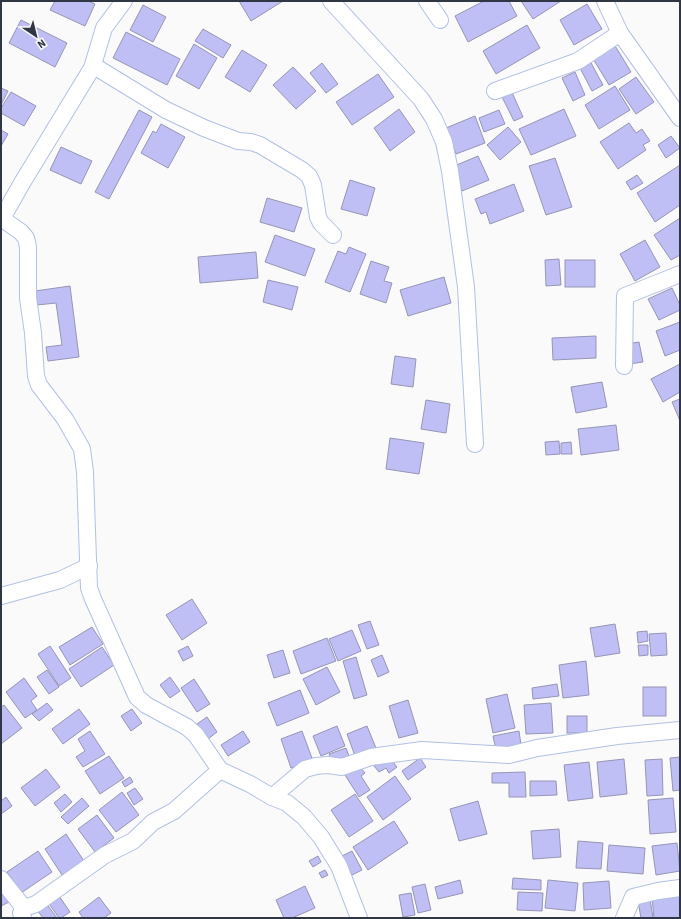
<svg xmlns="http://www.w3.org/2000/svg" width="681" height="919" font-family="'Source Sans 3',sans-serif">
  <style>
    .building { fill: #bfbff5; stroke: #9595b6 }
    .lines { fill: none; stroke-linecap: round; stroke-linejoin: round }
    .minor-casing { stroke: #b1c1e2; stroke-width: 18 }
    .minor { stroke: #fff; stroke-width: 16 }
  </style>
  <rect width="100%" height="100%" fill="#fafafa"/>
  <g class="building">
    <polygon points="55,1 88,1 95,4 85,26 50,10"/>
    <polygon points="239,1 283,1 251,21"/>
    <polygon points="484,1 509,1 517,16 468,42 455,16"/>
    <polygon points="521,1 561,1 533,19"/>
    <polygon points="587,4 602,29 574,45 560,20"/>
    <polygon points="143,5 166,17 153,42 130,30"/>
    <polygon points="21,20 67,43 55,67 9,43"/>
    <polygon points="527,25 540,48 496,74 483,51"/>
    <polygon points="203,29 231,45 223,58 195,41"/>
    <polygon points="126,32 180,59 167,85 113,58"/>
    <polygon points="194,44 217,58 199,89 176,76"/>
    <polygon points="614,44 631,72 609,85 592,57"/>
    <polygon points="242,50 267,65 250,92 225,77"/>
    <polygon points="590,61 603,85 592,91 579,66"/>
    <polygon points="322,63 338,84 326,93 310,73"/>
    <polygon points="293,67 316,91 296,109 273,85"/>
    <polygon points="575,72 585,95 573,101 562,78"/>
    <polygon points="378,74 394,97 352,125 336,102"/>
    <polygon points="636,77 654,102 636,114 619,89"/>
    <polygon points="615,86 630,110 599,129 585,105"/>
    <polygon points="1,88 8,91 1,105"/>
    <polygon points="510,88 523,117 514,121 500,93"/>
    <polygon points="11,92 36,106 24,126 1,113 1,108"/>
    <polygon points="399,109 415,132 390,151 374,128"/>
    <polygon points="564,109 576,136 531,155 519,129"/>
    <polygon points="139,110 152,117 109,199 95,192"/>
    <polygon points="499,110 505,124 484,132 479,118"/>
    <polygon points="475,116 485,143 456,154 446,128"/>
    <polygon points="629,123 636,133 642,129 650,141 643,145 646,150 618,169 600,142"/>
    <polygon points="161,124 185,137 168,168 141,153 153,131 156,133"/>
    <polygon points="508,127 521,142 500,160 487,145"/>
    <polygon points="1,130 8,134 1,146"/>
    <polygon points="671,136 680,148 666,158 658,145"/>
    <polygon points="61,147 92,161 81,184 50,170"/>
    <polygon points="478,156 489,180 462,191 452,167"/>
    <polygon points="555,158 572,207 546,215 529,166"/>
    <polygon points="680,165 680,205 655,222 637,193"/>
    <polygon points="637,175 643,183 631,190 626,182"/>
    <polygon points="350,180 375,188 367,216 341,209"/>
    <polygon points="514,184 524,211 490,224 486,212 481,214 475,199"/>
    <polygon points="267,198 302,208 294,232 260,222"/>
    <polygon points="680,218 680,255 671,260 654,235"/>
    <polygon points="275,235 315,249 305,276 265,262"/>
    <polygon points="645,240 660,267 635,281 620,254"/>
    <polygon points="349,247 366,254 350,292 325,282 338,251 346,254"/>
    <polygon points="256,252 258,278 200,283 198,257"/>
    <polygon points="559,259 561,285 546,286 545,260"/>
    <rect x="565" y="260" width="30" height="27"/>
    <polygon points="371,261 389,267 384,281 392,283 386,303 360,294"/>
    <polygon points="444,277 451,303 408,316 400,290"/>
    <polygon points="268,280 298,287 292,310 263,302"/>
    <polygon points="70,286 79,357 48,361 46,347 62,345 56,303 37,305 35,291"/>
    <polygon points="672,288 680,305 680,310 659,320 648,299"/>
    <polygon points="680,322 680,350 665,356 656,331"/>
    <polygon points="596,336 596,358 553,360 552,338"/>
    <polygon points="639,342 643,362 629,364 626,344"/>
    <polygon points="395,356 416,359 413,387 391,384"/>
    <polygon points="680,364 680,392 663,402 651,379"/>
    <polygon points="602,382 607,407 576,413 571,387"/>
    <polygon points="680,399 680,421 672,402"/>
    <polygon points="426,400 450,404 446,433 421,429"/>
    <polygon points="616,425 619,450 581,455 578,429"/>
    <polygon points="390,438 424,443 419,474 386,469"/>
    <polygon points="559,441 560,454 546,455 545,442"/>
    <polygon points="571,442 572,454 561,454 561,443"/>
    <polygon points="192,599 207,623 182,640 166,615"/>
    <polygon points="370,621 379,645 367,649 358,625"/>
    <polygon points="615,624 620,653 595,657 590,628"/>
    <polygon points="92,627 103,644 70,665 59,647"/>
    <polygon points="352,630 361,651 338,661 329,639"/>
    <polygon points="647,631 648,641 638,643 637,632"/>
    <polygon points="666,633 667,655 651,656 649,634"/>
    <polygon points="327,638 336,661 301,674 293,651"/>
    <polygon points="638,645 648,645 648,655 639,656"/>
    <polygon points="50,646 71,678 59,686 38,654"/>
    <polygon points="188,646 193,656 183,661 178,651"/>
    <polygon points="102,647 114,665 81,687 69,669"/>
    <polygon points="283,650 290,673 274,678 267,655"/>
    <polygon points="382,655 389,672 378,677 371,660"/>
    <polygon points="356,657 367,695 354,699 343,661"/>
    <polygon points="586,661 589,695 563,698 559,665"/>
    <polygon points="327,667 340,692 316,705 303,679"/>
    <polygon points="47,670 59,687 49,694 37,677"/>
    <polygon points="170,677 180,691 170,698 160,685"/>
    <polygon points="24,678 37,696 31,701 37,710 25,718 6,692"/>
    <polygon points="194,679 210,704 197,712 181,688"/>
    <polygon points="557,684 559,696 533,699 532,688"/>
    <rect x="643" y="687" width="23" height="29"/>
    <polygon points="300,690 309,713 277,726 268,703"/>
    <polygon points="507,694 515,728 493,733 486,699"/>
    <polygon points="408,700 418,733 399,738 389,706"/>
    <polygon points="47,703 53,710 39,721 32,714"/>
    <polygon points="551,703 553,733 526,734 524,705"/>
    <polygon points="4,705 22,728 1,744 1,707"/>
    <polygon points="79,709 90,724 63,744 52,729"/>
    <polygon points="132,709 142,723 131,731 121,716"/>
    <rect x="567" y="716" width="20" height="17"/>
    <polygon points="207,717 217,732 208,739 197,724"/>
    <polygon points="337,726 345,746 321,756 313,736"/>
    <polygon points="367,726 376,748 355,756 347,734"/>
    <polygon points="90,731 105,754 83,767 76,757 85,751 78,739"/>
    <polygon points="243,731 250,742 228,756 221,745"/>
    <polygon points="302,731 313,761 291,768 281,739"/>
    <polygon points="519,731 521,745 496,750 493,736"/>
    <polygon points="346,748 349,756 332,762 329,754"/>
    <polygon points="109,756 124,778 100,794 85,771"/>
    <polygon points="388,756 397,767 389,773 386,768 379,772 374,766"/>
    <polygon points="680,757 680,790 673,791 670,758"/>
    <polygon points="420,758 426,767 408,780 402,771"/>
    <polygon points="624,759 627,794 600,797 597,762"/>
    <polygon points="662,759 663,795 647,796 645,760"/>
    <polygon points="589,762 593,798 568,801 564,765"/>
    <polygon points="359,766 365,773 361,776 370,790 359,797 345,775"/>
    <polygon points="46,769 60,787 35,806 21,788"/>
    <polygon points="525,772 526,797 509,797 509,783 492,783 492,773"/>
    <polygon points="395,776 411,799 383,820 367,797"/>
    <polygon points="130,777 133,782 125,787 122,782"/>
    <polygon points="530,781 556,781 557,795 530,796"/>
    <polygon points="135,788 143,799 134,805 127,793"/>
    <polygon points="122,792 139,815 116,832 99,810"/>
    <polygon points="65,794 72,802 61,812 54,803"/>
    <polygon points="355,794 373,821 349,837 331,810"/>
    <polygon points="6,797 12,806 1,814 1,801"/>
    <polygon points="82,798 89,806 68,824 61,817"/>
    <polygon points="673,798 676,832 650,834 648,800"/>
    <polygon points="478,801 487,834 459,841 450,809"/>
    <polygon points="97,815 114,838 95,852 78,829"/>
    <polygon points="394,821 408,843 368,870 353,847"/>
    <polygon points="559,829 561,857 533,859 531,831"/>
    <polygon points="66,834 84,861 62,875 45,849"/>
    <polygon points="578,841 603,843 601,869 576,868"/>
    <polygon points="677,843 680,871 656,875 652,846"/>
    <polygon points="609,845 645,848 643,874 607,871"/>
    <polygon points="38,851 52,872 21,893 7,872"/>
    <polygon points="352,851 362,870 352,875 342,856"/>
    <polygon points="318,856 321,862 313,867 309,861"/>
    <polygon points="325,870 328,875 322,878 319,873"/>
    <polygon points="513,878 541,880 541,890 512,889"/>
    <polygon points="460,880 463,893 438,899 435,887"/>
    <polygon points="548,880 578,883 575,911 545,908"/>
    <polygon points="609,881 611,908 584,910 583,883"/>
    <polygon points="425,884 431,910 418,913 412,887"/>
    <polygon points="1,886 9,902 1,906"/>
    <polygon points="305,886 315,908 292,918 284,918 276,900"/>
    <polygon points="55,890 70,912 61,918 59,918 45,898"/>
    <polygon points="518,892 543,893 542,911 517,910"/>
    <polygon points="411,893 415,915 403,917 399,895"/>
    <polygon points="680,895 680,918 654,918 652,897"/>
    <polygon points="99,897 111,913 104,918 83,918 79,912"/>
    <polygon points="650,899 653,918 641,918 638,901"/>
    <polygon points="46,903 57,918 43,918 37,910"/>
  </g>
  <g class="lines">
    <defs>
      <g id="minor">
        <polyline points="331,1 421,99 434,119 444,142 450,171 466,287 475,444"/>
        <polyline points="427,1 440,20"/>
        <polyline points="605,1 620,33 680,118"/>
        <polyline points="92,68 94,66 166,110 204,128 238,141 251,142 260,145 302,170 309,176 313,185 318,217 321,223 333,235"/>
        <polyline points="495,91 578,61 620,33"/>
        <polyline points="1,218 21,232 26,238 28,247 28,298 33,333 36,376 39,385 65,419 82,449 85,472 89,588 93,599 137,697 146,705 187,727 196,735 220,770 250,784 272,797 287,803 304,817 321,837 339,866 359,918"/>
        <polyline points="1,220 22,183 92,68 104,28 124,1"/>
        <polyline points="624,366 625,296 680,274"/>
        <polyline points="1,596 60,580 89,566"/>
        <polyline points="272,797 305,769 316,766 328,765 342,767 371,757 422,750 509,755 537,748 617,736 680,730"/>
        <polyline points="1,879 24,908"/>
        <polyline points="23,918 21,913 24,908 36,904 105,855 133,841 153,822 174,811 220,770"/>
        <polyline points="624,918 633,897 658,891 680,888"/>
      </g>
    </defs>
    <use href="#minor" class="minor-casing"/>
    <use href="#minor" class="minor"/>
  </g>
  <rect width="681" height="919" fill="none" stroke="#303744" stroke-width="4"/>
  <g transform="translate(36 36) rotate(145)" stroke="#fafafa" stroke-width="3" paint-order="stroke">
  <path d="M0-3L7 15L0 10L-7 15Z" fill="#303744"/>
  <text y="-6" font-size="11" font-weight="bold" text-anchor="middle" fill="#303744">N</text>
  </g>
</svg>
